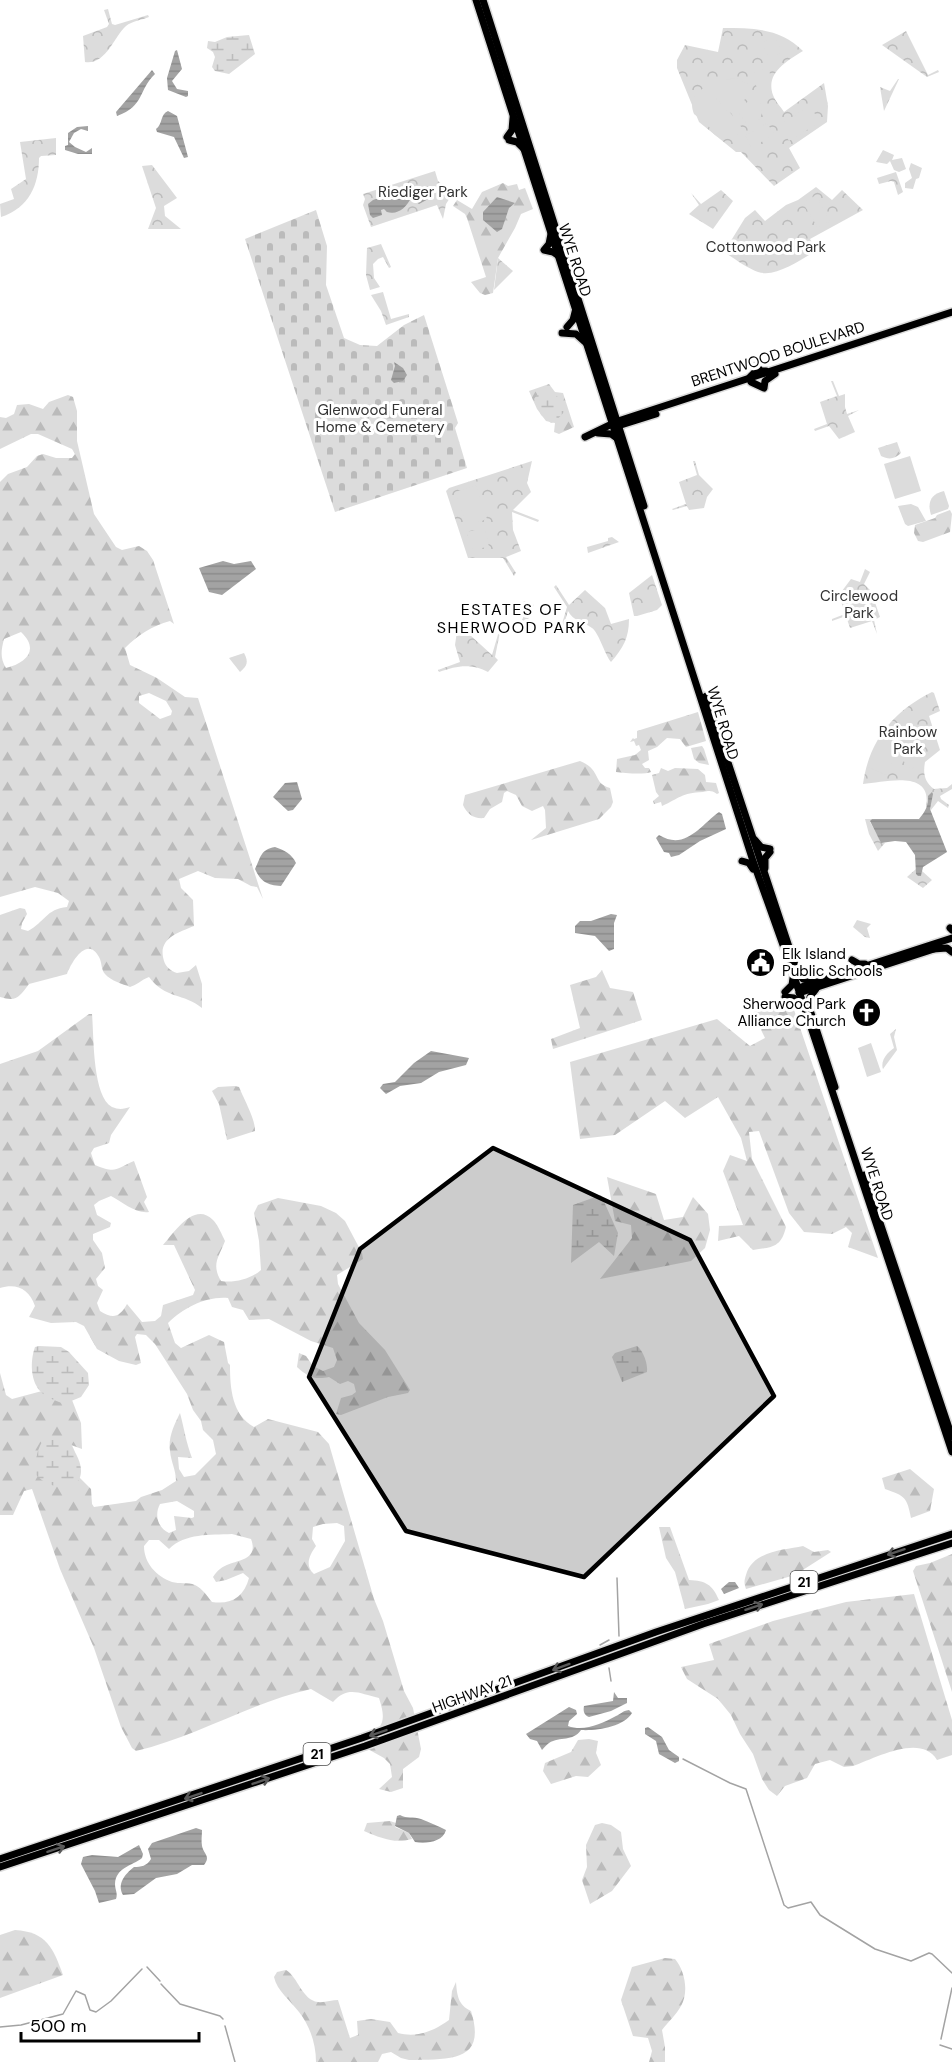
<svg xmlns="http://www.w3.org/2000/svg" width="952" height="2062" font-family="'DM Sans',sans-serif">
  <style>
    .forest { fill: url(#forest-firs); fill-rule: evenodd }
    .wetland { fill: url(#wetland-marsh) }
    .cemetery { fill: url(#cemetery-stones) }
    .park { fill: url(#park-crowns) }
    .pitch { fill: #dcdcdc }
    .water { fill: url(#water-rules) }
    .lines { fill: none; stroke-linecap: round; stroke-linejoin: round }
    .stream { stroke: #a3a3a3; stroke-width: 1.5 }
    .major-casing { stroke: #dbdbdb; stroke-width: 10 }
    .major { stroke: #000; stroke-width: 7 }
    .oneway { stroke: #595959 }
    .marked { fill: #000; fill-opacity: 0.2; stroke: #000; stroke-width: 4.5; stroke-linejoin: round }
    .labels { text-anchor: middle; stroke-width: 6; stroke-linejoin: round; paint-order: stroke }
    .shield { fill: #fff; stroke: #4c4c4c; stroke-width: 1.5 }
    .shield-label { font-size: 14px; font-weight: bold; fill: #000 }
    .park-label { font-size: 15px; fill: #333; stroke: #fff }
    .street-label { font-size: 15px; fill: #000; stroke: #fff }
    .poi-label { font-size: 15px; fill: #000; stroke: #fff; text-anchor: start }
    .neighbourhood-label { font-size: 16px; letter-spacing: 1.5px; fill: #000; stroke: #fff }
  </style>
  <defs>
    <pattern id="forest-firs" width="22" height="20" patternUnits="userSpaceOnUse" patternTransform="scale(1.5)"><rect width="22" height="20" fill="#dcdcdc"/><path d="M5 1l3.5 6h-7zM16 11l3.5 6h-7z" fill="#bbb"/></pattern>
    <pattern id="wetland-marsh" width="20" height="14" patternUnits="userSpaceOnUse" patternTransform="scale(1.5)"><rect width="20" height="14" fill="#dcdcdc"/><path d="M1 5h8M5 5V1M11 12h8M15 12V8" fill="none" stroke="#bbb"/></pattern>
    <pattern id="cemetery-stones" width="16" height="16" patternUnits="userSpaceOnUse" patternTransform="scale(1.5)"><rect width="16" height="16" fill="#dcdcdc"/><path d="M2 7V4a2 2 0 0 1 4 0v3zM10 15v-3a2 2 0 0 1 4 0v3z" fill="#bbb"/></pattern>
    <pattern id="park-crowns" width="20" height="18" patternUnits="userSpaceOnUse" patternTransform="scale(1.5)"><rect width="20" height="18" fill="#dcdcdc"/><path d="M2 6a3 3 0 1 1 6 0M12 15a3 3 0 1 1 6 0" fill="none" stroke="#bbb"/></pattern>
    <pattern id="water-rules" width="6" height="5" patternUnits="userSpaceOnUse" patternTransform="scale(1.5)"><rect width="6" height="5" fill="#a3a3a3"/><path d="M0 2.5h6" fill="none" stroke="#8b8b8b"/></pattern>
  </defs>
  <rect width="100%" height="100%" fill="#fff"/>
  <g class="forest">
    <polygon points="503,183 508,186 517,184 519,190 525,188 533,209 521,214 515,228 498,258 493,293 485,295 480,293 471,282 486,277 467,218 465,214 453,206 457,200 472,209 482,192"/>
    <polygon points="549,384 555,392 563,393 574,427 559,434 554,432 555,423 546,421 537,409 529,391"/>
    <path d="M68,395L73,397L77,411V441L94,514L116,547L122,550L139,546L147,551L153,560L174,624L170,621C152,626 138,635 125,648L130,665L157,678L185,697L198,698L263,899L257,887L251,886L238,879L215,878L198,871L179,879L181,888L193,900L194,926C177,933 157,939 164,961C166,967 171,971 177,973L189,971L196,965L202,984V1008C184,993 165,999 149,977C141,980 137,985 130,987C123,984 111,981 105,974C101,970 102,962 99,957C87,935 71,963 67,974L29,984C19,997 17,1002 0,997V915L20,908L25,909L27,914L22,923L21,929L28,931C45,922 46,909 67,907L69,901L58,893L35,887L0,897V482L8,474L27,467L37,456L43,454L56,458H72L75,454L72,449L38,434H31L0,449V417L6,418L14,414L17,405L29,404L43,409L49,402ZM21,632C40,650 26,663 6,668C0,658 1,651 4,639ZM149,693L166,701L172,711L171,715L160,719L139,703V696Z"/>
    <path d="M897,442L901,453C895,459 889,460 881,456L878,448Z"/>
    <polygon points="950,510 952,514 950,532 923,542 918,541 914,533 915,525 935,518 937,515"/>
    <path d="M698,712L706,741L686,747L680,739L667,738L657,747L648,751L649,760L642,764L645,768H649L651,772C644,775 624,773 616,772L617,759L635,755L641,750L639,745L636,746L634,741L630,742L633,738L634,739L637,738V731Z"/>
    <polygon points="702,746 704,749 709,765 699,763 694,759 691,748"/>
    <path d="M580,761C602,770 592,783 610,788L613,802L611,807L599,819L531,840L546,828L545,810L543,806L532,811L522,806L516,795L507,791L504,793L502,802L490,809L484,818C474,819 467,814 463,805L465,795Z"/>
    <path d="M661,768L668,771L675,768L698,769L705,775L706,782L716,783L719,793L717,794C711,790 709,791 703,792C681,793 680,798 662,806L661,802L654,804L653,801L659,796L656,792L652,775L659,773Z"/>
    <polygon points="602,970 610,988 633,992 642,1020 553,1049 551,1039 580,1028 570,985 596,977"/>
    <path d="M791,1001L878,1258L848,1247L852,1233L846,1227L832,1234L804,1232L789,1213L759,1131L749,1132L752,1159L786,1227C781,1248 772,1247 753,1250L739,1236L718,1241L719,1226L743,1225L723,1171L730,1155L747,1161L741,1138L718,1097L685,1118L665,1101L615,1135L580,1139L570,1062L717,1019L750,1046L765,1038L751,1009Z"/>
    <path d="M89,1014H92C94,1035 92,1096 112,1107C119,1110 124,1109 130,1107L111,1135L109,1143L94,1148L91,1153L95,1165C117,1174 115,1169 134,1161L147,1197L144,1202L149,1212C136,1214 122,1202 111,1196L99,1201L94,1205L97,1215L111,1223L110,1227L93,1234V1240L102,1253L105,1268L96,1279L98,1286L103,1290L97,1303L100,1311C113,1319 119,1318 127,1304L142,1322L155,1321L161,1316L163,1305L193,1295L195,1290L174,1245H163C174,1233 194,1201 213,1220C218,1225 222,1235 225,1241C219,1257 211,1264 221,1281C234,1283 251,1279 261,1270L259,1241L254,1213L258,1205L278,1198L321,1206L336,1213L345,1221L362,1253L363,1259L337,1275L338,1284L359,1323L385,1350L410,1390L408,1393L388,1397L341,1415L336,1414L341,1398L352,1395L356,1392L354,1384L348,1381L340,1384L329,1377C315,1380 308,1377 297,1367L299,1353L306,1356L313,1366L323,1371L334,1367L337,1360L333,1348L311,1341L269,1319L249,1320L243,1310L232,1307L228,1298C206,1296 183,1308 168,1323L175,1343L181,1348L209,1335L224,1342L228,1363L230,1365C230,1388 232,1415 254,1427L268,1419L318,1432L329,1444L374,1599L383,1621L404,1691L413,1708L421,1749L419,1757L403,1769V1788L391,1792L379,1789L392,1777L390,1764L384,1758L366,1748L368,1739C384,1725 386,1720 379,1698C360,1694 348,1685 333,1702L311,1689C250,1703 196,1737 136,1751L132,1748L121,1727L94,1648L60,1569L32,1489L24,1491L13,1515H0V1373L6,1395L12,1399L42,1391L72,1400L81,1423L82,1449L71,1445H61L78,1476L91,1489L92,1504L94,1507L136,1501L141,1497L162,1490L176,1481C176,1470 171,1462 170,1451C168,1438 174,1425 180,1413C184,1428 186,1442 192,1458L178,1457L179,1469L184,1477L195,1475L216,1454L213,1440L203,1430L201,1421L193,1410L187,1394L155,1344L146,1335L137,1334L135,1337L141,1363L136,1365L119,1361L97,1349L84,1326L76,1322L51,1323L29,1317L35,1306C29,1289 17,1283 0,1288V1064L38,1051ZM177,1501L194,1511V1517L192,1518L174,1516L176,1530L169,1533C158,1528 154,1515 160,1504ZM337,1523L344,1526L345,1541L330,1567L314,1574C304,1566 310,1554 316,1546L312,1539L313,1527L323,1524ZM232,1534L251,1539C260,1563 232,1559 220,1569C217,1571 215,1574 213,1577L216,1582L226,1580L243,1573L249,1578C244,1597 231,1605 212,1602C208,1597 202,1588 195,1585C188,1582 179,1584 172,1582C156,1576 144,1563 144,1546L149,1540H159L169,1549C185,1533 210,1535 232,1534Z"/>
    <path d="M896,1029L894,1037L897,1050L883,1069C880,1060 888,1052 894,1048L890,1034Z"/>
    <path d="M235,1086L239,1087C244,1099 256,1121 255,1131L227,1140L219,1104L212,1091L218,1087Z"/>
    <polygon points="607,1177 656,1194 664,1220 683,1217 693,1197 708,1214 710,1230 705,1248 691,1261 600,1279 632,1238 631,1225 615,1221"/>
    <path d="M910,1469L934,1489L930,1511L911,1518C907,1497 905,1496 885,1489L882,1478Z"/>
    <path d="M659,1527H670L689,1580C706,1581 712,1584 719,1600L708,1604L685,1609L675,1572L666,1558Z"/>
    <path d="M803,1546L814,1552L828,1550L831,1552L795,1575L746,1589C744,1583 744,1581 746,1575C752,1551 784,1550 803,1546Z"/>
    <polygon points="952,1554 952,1692 913,1571 916,1566 930,1563"/>
    <path d="M914,1594L952,1720V1755L937,1760C921,1733 876,1758 853,1766L844,1767L830,1760L815,1764L807,1778L785,1786L777,1796L769,1790L762,1779L753,1754L740,1734L731,1715L718,1699L687,1679L681,1667L714,1660L709,1644L773,1621L846,1602Z"/>
    <polygon points="589,1739 598,1741 596,1753 601,1765 588,1777 576,1776 551,1784 543,1771 545,1763 571,1752 578,1740"/>
    <path d="M390,1821L396,1823L395,1827L409,1833L412,1839C394,1844 381,1838 364,1831L367,1823Z"/>
    <polygon points="602,1823 611,1825 621,1832 623,1849 631,1866 612,1891 590,1904 582,1880 587,1867 586,1845 595,1825"/>
    <path d="M15,1930C47,1932 53,1948 63,1975L0,1998V1935Z"/>
    <path d="M665,1958L675,1959C685,1971 689,1992 681,2006C676,2015 668,2022 662,2030L665,2047V2062H649L652,2051L648,2038L633,2036L621,2000L632,1967Z"/>
    <path d="M286,1970C298,1977 302,2000 318,2002C324,2003 332,2000 338,2000L350,2038L358,2035L357,2021L371,2019L390,2022L398,2033C417,2038 434,2031 449,2020L452,1991L456,1982C457,1995 458,2005 471,2011C487,2062 451,2059 409,2060L401,2058L391,2052L382,2054L378,2062H316C316,2044 310,2026 299,2012C290,2000 277,1991 274,1977L277,1972Z"/>
  </g>
  <g class="wetland">
    <polygon points="249,35 255,54 229,74 215,71 212,67 215,57 213,52 207,48 208,41 215,42 227,37"/>
    <polygon points="549,390 559,398 565,411 555,422 551,423 541,415 534,399 540,391"/>
    <polygon points="601,1195 618,1233 614,1256 599,1242 571,1263 573,1205"/>
    <path d="M39,1346L61,1347L69,1352L88,1373L89,1385L81,1397L64,1404C57,1401 47,1398 42,1393C30,1382 30,1361 35,1347Z"/>
    <path d="M637,1346C643,1350 648,1364 647,1372L622,1382L612,1357L615,1353Z"/>
    <path d="M46,1437C52,1437 64,1436 69,1441C72,1444 74,1450 76,1454C95,1490 56,1496 36,1475C34,1463 37,1446 46,1437Z"/>
  </g>
  <polygon class="cemetery" points="316,210 327,246 326,285 344,338 360,345 377,346 404,325 424,315 458,423 455,428 467,468 335,512 245,239"/>
  <g class="park">
    <path d="M108,9L112,24L115,25L148,15L149,17C142,20 132,21 126,26C113,38 106,65 85,62L83,36L107,27L109,24L104,10Z"/>
    <path d="M723,28C752,28 781,28 803,51C787,61 765,73 773,95C775,101 781,107 784,112L824,83L828,106L827,122L789,148L800,168L774,186L741,152H736L699,122L677,68V60L685,45L718,52Z"/>
    <polygon points="906,31 928,75 938,70 939,72 927,77 882,45"/>
    <polygon points="898,79 899,79 884,111 880,87 890,91"/>
    <path d="M56,138V155L41,156L39,158C39,185 29,208 1,217L0,204L14,199L11,189L26,179L20,142Z"/>
    <polygon points="152,165 177,198 164,206 165,216 181,229 148,229 156,208 142,166"/>
    <polygon points="435,171 438,181 453,193 446,204 443,219 437,205 371,227 363,205 365,199 363,194"/>
    <polygon points="896,172 903,192 898,195 894,182 891,181 879,184 877,178"/>
    <path d="M816,187L832,200L842,190L863,210L810,239L816,251C801,259 776,278 758,272C747,268 735,259 724,252L745,218L755,210L765,221L786,205L798,200Z"/>
    <polygon points="721,190 733,201 713,229 689,214 699,205 691,193 701,204"/>
    <polygon points="381,244 391,267 389,268 383,257 378,259 373,264 374,278 380,287 370,290 366,275 367,248"/>
    <polygon points="498,258 513,271 494,290"/>
    <polygon points="383,292 391,319 409,314 409,317 386,325 381,311 371,295"/>
    <polygon points="831,381 833,381 839,396 845,394 845,407 847,414 859,410 848,416 855,432 839,439 829,426 815,431 814,429 827,424 820,402 837,396"/>
    <polygon points="532,461 527,483 531,492 513,510 539,520 538,522 512,512 513,530 521,551 506,557 516,573 514,576 503,558 468,558 446,491 449,488"/>
    <polygon points="693,461 695,461 699,475 713,489 707,497 704,508 689,510 687,506 673,510 672,509 686,504 679,482 697,475"/>
    <polygon points="612,537 619,542 588,553 587,547 608,541 608,538"/>
    <polygon points="865,569 870,572 864,584 871,591 880,617 874,620 877,634 872,621 850,628 846,616 832,621 832,619 845,614 839,595 851,579 860,582"/>
    <polygon points="652,575 662,605 657,610 637,616 634,616 629,593"/>
    <path d="M556,585L569,605L585,590L605,608L611,624L629,619C629,638 623,648 611,662C604,653 599,633 592,628C583,621 573,621 568,611L561,634H559L567,607L554,587Z"/>
    <path d="M458,624L492,655L499,631L500,632L495,657L498,660L488,672C470,663 457,666 439,672L438,670L460,662L455,645Z"/>
    <path d="M932,692L934,693L940,711L929,716L940,750L925,762C923,773 924,781 934,789L947,788L952,784V789L940,796L941,799L949,805L948,808L938,801L931,810L926,807C933,769 886,782 863,784C869,740 894,711 932,692Z"/>
    <polygon points="865,819 872,819 870,822 881,842 885,843 878,851 869,834"/>
    <polygon points="916,869 916,874 921,876 922,871 932,880 923,888 907,877"/>
    <polygon points="857,920 871,924 867,928 870,938 865,937 853,927"/>
  </g>
  <g class="pitch">
    <polygon points="779,40 780,54 765,55 764,41"/>
    <polygon points="769,67 771,82 760,93 750,74"/>
    <polygon points="735,78 747,83 752,94 735,107 731,106 718,89 726,80"/>
    <path d="M707,87L721,104L720,108L703,121L694,114C689,102 694,91 707,87Z"/>
    <path d="M754,97C767,107 763,120 750,128L738,112V109Z"/>
    <polygon points="810,106 820,122 789,141 779,125"/>
    <path d="M726,110L729,111L742,128C734,144 712,142 708,123Z"/>
    <polygon points="767,123 774,134 752,148 745,136"/>
    <polygon points="883,150 894,155 892,160 902,158 906,169 899,172 894,170 890,161 887,164 876,162"/>
    <polygon points="911,163 922,168 919,178 916,179 913,189 905,188 905,183 912,178 909,169"/>
    <polygon points="816,195 830,221 818,228 803,203"/>
    <polygon points="910,456 921,491 895,499 884,464"/>
    <polygon points="476,485 487,519 467,526 455,492"/>
    <path d="M944,491L949,506L948,509L931,515C927,502 931,494 944,491Z"/>
    <polygon points="911,504 918,507 926,521 908,526 905,524 898,506"/>
    <polygon points="485,528 489,547 473,549 466,532"/>
    <polygon points="524,601 534,605 527,622 522,620 527,609 522,606"/>
    <path d="M244,653C249,662 247,666 240,672L229,658Z"/>
    <polygon points="884,734 901,742 886,775 868,767"/>
    <polygon points="906,740 922,750 913,769 907,767 901,756"/>
    <polygon points="871,1043 881,1072 867,1077 858,1048"/>
  </g>
  <g class="water">
    <polygon points="177,50 182,69 172,81 177,89 188,91 188,96 186,97 168,90 167,78 175,51"/>
    <path d="M152,70L155,74C138,90 145,106 117,116L116,112Z"/>
    <path d="M168,111L177,116L188,157L184,158L174,137L157,132L156,129C163,124 160,114 168,111Z"/>
    <polygon points="88,126 88,131 81,129 74,133 69,142 75,147 86,152 92,148 92,154 78,154 65,150 65,146 68,145 68,133 77,127"/>
    <path d="M420,186H428L433,192L432,197L419,204L411,198C406,208 398,215 387,212L384,209L381,210L382,215L373,218L370,215L368,204L373,200Z"/>
    <polygon points="497,197 515,203 509,208 502,229 497,232 483,220 483,212"/>
    <polygon points="394,362 403,368 407,375 403,381 394,383 391,380 395,366"/>
    <polygon points="223,561 234,564 251,561 256,569 222,595 209,592 199,568"/>
    <polygon points="297,782 302,799 293,810 288,811 273,797 285,783"/>
    <path d="M932,792L933,794L930,809L947,852L923,867L921,876H918L916,874L915,855L906,842L895,841L881,843L870,821L872,819H919C925,812 929,805 928,796Z"/>
    <path d="M719,812L722,814L726,829L700,841L679,855L671,857L669,853L664,852L656,838L659,835C685,851 700,826 719,812Z"/>
    <path d="M275,847C284,850 292,854 296,863L281,886C267,885 261,882 255,869C261,857 260,850 275,847Z"/>
    <polygon points="611,914 617,915 614,923 614,949 609,951 595,936 575,933 575,926 580,921 591,921"/>
    <polygon points="431,1051 469,1058 466,1065 439,1072 421,1083 400,1086 386,1094 380,1088 383,1084 395,1082 414,1063"/>
    <polygon points="729,1582 735,1582 739,1588 724,1594 721,1589"/>
    <path d="M614,1692L618,1698H627V1703L611,1711L589,1717C584,1715 583,1711 584,1706L613,1701Z"/>
    <path d="M569,1707L576,1710L577,1714L569,1721L568,1726C584,1732 601,1724 616,1716C621,1714 622,1711 629,1710L632,1713C624,1727 596,1731 581,1730C573,1742 560,1736 549,1743C546,1745 544,1748 542,1750L537,1741L530,1739L526,1734Z"/>
    <polygon points="648,1727 662,1737 669,1750 679,1757 679,1761 675,1763 659,1754 656,1741 645,1734 645,1728"/>
    <path d="M400,1815C407,1819 413,1816 421,1819C429,1822 438,1826 446,1830C443,1842 426,1844 415,1842L409,1833L395,1826L397,1816Z"/>
    <path d="M196,1828L202,1830C202,1835 201,1841 202,1846C204,1855 211,1856 204,1865H192L177,1874L156,1878L134,1894L123,1895C117,1884 124,1875 134,1867C141,1867 147,1866 151,1859L148,1849L152,1843Z"/>
    <path d="M139,1845L143,1854L142,1858C132,1866 116,1867 115,1884C115,1890 118,1893 116,1899L99,1903L95,1891L81,1864L83,1857L92,1855L118,1857Z"/>
  </g>
  <g class="lines">
    <g class="stream">
      <polyline points="617,1578 619,1636"/>
      <polyline points="600,1645 609,1640"/>
      <polyline points="609,1668 611,1681"/>
      <polyline points="683,1759 730,1783 746,1789 784,1905 788,1908 811,1902 820,1915 875,1949 911,1961 929,1953 932,1954 952,1973"/>
      <polyline points="147,1967 160,1981"/>
      <polyline points="161,1984 180,2004 220,2016 223,2019"/>
      <polyline points="225,2026 235,2062"/>
      <polyline points="0,2027 21,2025 63,2014 76,1991 85,1995 90,2010 96,2012 111,2001 142,1969"/>
      <polyline points="941,2039 952,1988"/>
      <polyline points="940,2045 952,2049"/>
    </g>
    <defs>
      <g id="major">
        <polyline points="476,0 753,861 793,973 952,1452"/>
        <polyline points="483,0 644,506"/>
        <polyline points="507,137 512,130 513,118"/>
        <polyline points="509,140 517,142 524,149"/>
        <polyline points="551,234 549,244 544,250 553,252 560,257"/>
        <polyline points="567,327 573,320 576,308"/>
        <polyline points="562,333 576,334 586,343"/>
        <polyline points="750,377 755,372 756,366 761,371 766,371"/>
        <polyline points="751,382 764,388 765,381 775,374"/>
        <polyline points="615,422 952,312"/>
        <polyline points="621,425 656,414"/>
        <polyline points="598,433 611,434 618,439"/>
        <polyline points="585,437 616,422"/>
        <polyline points="706,696 796,968"/>
        <polyline points="755,840 761,847 770,849"/>
        <polyline points="742,861 749,863 753,869"/>
        <polyline points="765,868 765,858 770,852"/>
        <polyline points="950,928 952,930"/>
        <polyline points="933,949 947,948 952,952"/>
        <polyline points="852,960 859,964 865,964"/>
        <polyline points="798,973 803,979 814,981"/>
        <polyline points="798,988 952,938"/>
        <polyline points="785,992 792,985 793,978"/>
        <polyline points="799,993 934,949"/>
        <polyline points="785,997 794,998 801,1003"/>
        <polyline points="810,1010 835,1087"/>
        <polyline points="810,1011 810,997 816,989"/>
        <polyline points="864,1175 952,1437"/>
        <polyline points="0,1859 362,1738 656,1632 952,1534"/>
        <polyline points="0,1867 365,1746 703,1624 952,1543"/>
      </g>
    </defs>
    <use href="#major" class="major-casing"/>
    <use href="#major" class="major"/>
  </g>
  <defs><path id="oneway-shaft" d="M-6 0H5M1.5-3L5.5 0L1.5 3" fill="none" stroke-width="1.6" stroke-linecap="round" stroke-linejoin="round" transform="scale(1.5)"/></defs>
  <g class="oneway">
    <use href="#oneway-shaft" transform="translate(896 1552) rotate(162)"/>
    <use href="#oneway-shaft" transform="translate(754 1607) rotate(-18)"/>
    <use href="#oneway-shaft" transform="translate(561 1667) rotate(160)"/>
    <use href="#oneway-shaft" transform="translate(378 1733) rotate(161)"/>
    <use href="#oneway-shaft" transform="translate(261 1781) rotate(-19)"/>
    <use href="#oneway-shaft" transform="translate(193 1796) rotate(161)"/>
    <use href="#oneway-shaft" transform="translate(56 1849) rotate(-18)"/>
  </g>
  <path class="marked" d="M493,1148L690,1240L774,1396L584,1577L406,1531L309,1377L360,1249Z"/>
  <defs>
    <symbol id="civic-disc" viewBox="-11 -11 22 22"><circle r="9.5" fill="#000" stroke="#fff"/><path d="M-.6-6.5H3V-4.5H.6V-3L4-1V1h2V6H-6V1h2V-1L-.6-3ZM-1.2 2.5V6h2.4V2.5Z" fill="#fff"/></symbol>
    <symbol id="church-disc" viewBox="-11 -11 22 22"><circle r="9.5" fill="#000" stroke="#fff"/><path d="M-1.2-6h2.4v3.5h3.3v2.4h-3.3V6h-2.4V-.1h-3.3v-2.4h3.3Z" fill="#fff"/></symbol>
  </defs>
  <g fill-rule="evenodd">
    <use href="#civic-disc" x="744" y="946" width="33" height="33"/>
    <use href="#church-disc" x="850" y="996" width="33" height="33"/>
  </g>
  <g class="labels">
    <g class="shield">
      <rect x="790.5" y="1571" width="27" height="22" rx="4.5"/>
      <rect x="303.5" y="1743" width="27" height="22" rx="4.5"/>
    </g>
    <g class="shield-label">
      <text x="804" y="1587">21</text>
      <text x="317" y="1759">21</text>
    </g>
    <g class="park-label">
      <text x="423" y="197">Riediger Park</text>
      <text x="766" y="252">Cottonwood Park</text>
      <text x="380" y="415">Glenwood Funeral<tspan x="380" dy="17">Home &amp; Cemetery</tspan></text>
      <text x="859" y="601">Circlewood<tspan x="859" dy="17">Park</tspan></text>
      <text x="908" y="737">Rainbow<tspan x="908" dy="17">Park</tspan></text>
    </g>
    <g class="street-label">
      <text transform="translate(575 260) rotate(72)" y="5">WYE ROAD</text>
      <text transform="translate(778 354) rotate(-18)" y="5">BRENTWOOD BOULEVARD</text>
      <text transform="translate(723 723) rotate(73)" y="5">WYE ROAD</text>
      <text transform="translate(877 1184) rotate(72)" y="5">WYE ROAD</text>
      <text transform="translate(472 1694) rotate(-20)" y="5">HIGHWAY 21</text>
    </g>
    <g class="poi-label">
      <text x="782" y="959">Elk Island<tspan x="782" dy="17">Public Schools</tspan></text>
      <text x="846" y="1009" text-anchor="end">Sherwood Park<tspan x="846" dy="17">Alliance Church</tspan></text>
    </g>
    <g class="neighbourhood-label">
      <text x="512" y="615">ESTATES OF<tspan x="512" dy="18">SHERWOOD PARK</tspan></text>
    </g>
  </g>
  <path d="M21 2032v9h178v-9" fill="none" stroke="#000000" stroke-width="3"/>
  <text x="30" y="2032" font-size="18" fill="#000000" stroke="#ffffff" stroke-width="4.5" paint-order="stroke">500 m</text>
</svg>
